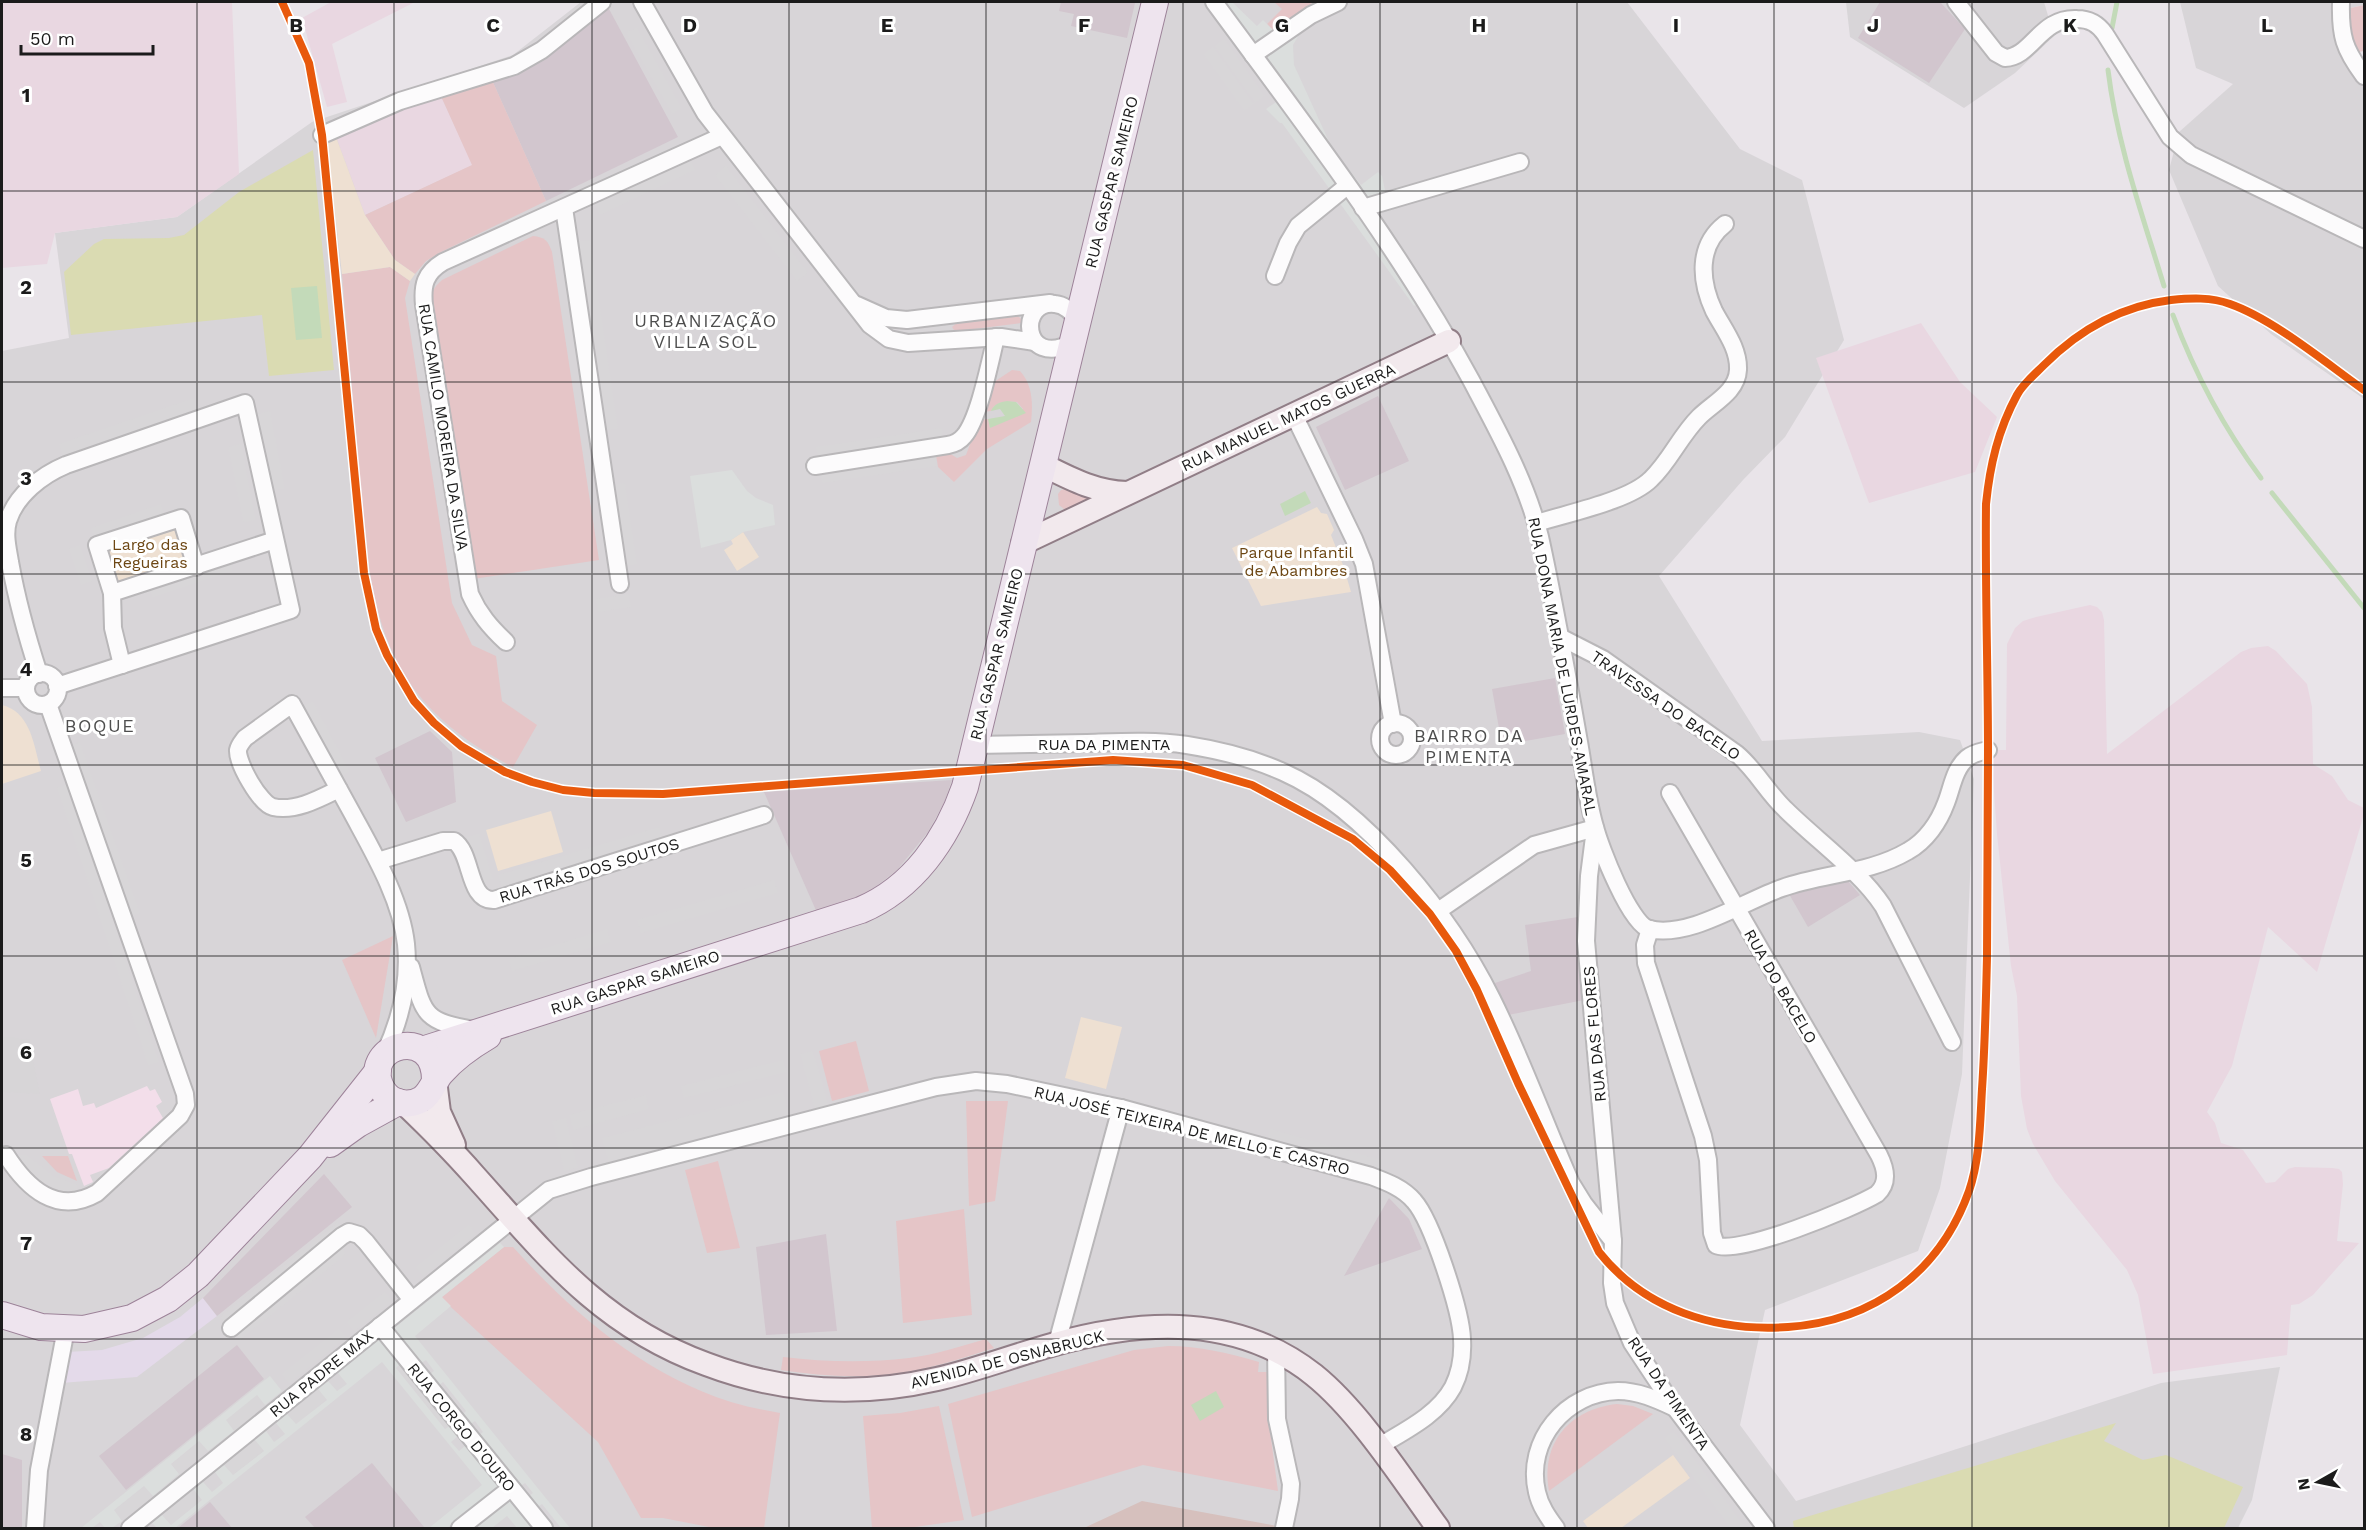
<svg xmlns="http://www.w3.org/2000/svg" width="2366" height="1530" font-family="'Work Sans',sans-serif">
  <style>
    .residential { fill: #d8d5d8 }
    .commercial { fill: #e4daea }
    .education { fill: #f3deea }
    .religious { fill: #d7d5d7 }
    .construction { fill: #d2c6ce }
    .farmland { fill: #e9d7e1 }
    .grass { fill: #e5c5c7 }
    .forest { fill: #d6c0bd }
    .park { fill: #eee0d2 }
    .pitch { fill: #dadbb2 }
    .parking { fill: #d8d6d8 }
    .plaza { fill: #dbdedd }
    .water { fill: #c3dab9 }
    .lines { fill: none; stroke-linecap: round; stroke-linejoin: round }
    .stream { stroke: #c3dab9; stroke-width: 5 }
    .street-casing { stroke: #b9b7b9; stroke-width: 20 }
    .secondary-casing { stroke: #917e87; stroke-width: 26 }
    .primary-casing { stroke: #9d8399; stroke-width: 28 }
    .street { stroke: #fcfbfc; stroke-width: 16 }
    .secondary { stroke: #f2e9ed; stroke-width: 22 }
    .primary { stroke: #eee4ee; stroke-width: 26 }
    .cycleway-casing { stroke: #fff; stroke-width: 11 }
    .cycleway { stroke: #e8590c; stroke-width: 8 }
    .grid { fill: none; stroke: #1b1b1b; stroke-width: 1.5; stroke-opacity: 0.55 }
    .labels { text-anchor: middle; stroke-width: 6; stroke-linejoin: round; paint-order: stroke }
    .street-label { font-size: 16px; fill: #1b1b1b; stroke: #fff }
    .park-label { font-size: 16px; fill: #6d4714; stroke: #fff }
    .neighbourhood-label { font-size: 18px; letter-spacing: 1.5px; fill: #4e4e4e; stroke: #fff }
    .grid-label { font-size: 20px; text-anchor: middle; font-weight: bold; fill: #1b1b1b; stroke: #fff; stroke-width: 6; stroke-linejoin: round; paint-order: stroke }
  </style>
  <rect width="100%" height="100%" fill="#e9e4e9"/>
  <g class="residential">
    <polygon points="581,2 1627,2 1740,149 1802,180 1844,340 1785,437 1743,480 1659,576 1762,741 1919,732 1960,740 1974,779 1962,1074 1940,1188 1918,1251 1765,1310 1740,1425 1796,1501 2161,1383 2280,1367 2252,1500 2238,1528 2,1528 2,351 69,338 55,233 177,217 312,122 513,55"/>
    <polygon points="1846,2 2044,2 2054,36 2015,73 1964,108 1850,37"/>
    <polygon points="2180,2 2364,2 2364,5 2346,9 2354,53 2364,68 2364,399 2271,334 2218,286 2169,170 2179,132 2233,84 2196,68"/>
  </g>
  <polygon class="commercial" points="203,1298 217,1316 137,1377 61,1383 67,1352 102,1350 143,1338 180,1317"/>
  <polygon class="education" points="147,1086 150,1091 155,1089 162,1102 156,1106 163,1118 109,1168 90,1175 93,1182 84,1186 72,1154 69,1154 50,1099 78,1089 83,1106 94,1103 96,1108"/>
  <polygon class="religious" points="2,1037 29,1039 40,1094 2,1092"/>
  <g class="construction">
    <polygon points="1061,2 1127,2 1135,3 1127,38 1071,26 1074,14 1059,11"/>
    <polygon points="1880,2 1940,2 1965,29 1929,83 1858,38"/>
    <polygon points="609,9 678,137 546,201 492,80 513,76 541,61 601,11"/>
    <polygon points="1378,396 1409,461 1345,490 1316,427"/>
    <polygon points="1555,678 1565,734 1502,745 1492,689"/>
    <polygon points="430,731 452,752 456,802 406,822 375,758"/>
    <polygon points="952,780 944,803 928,832 897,870 860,899 818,915 764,792"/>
    <polygon points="1848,881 1860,895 1808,927 1789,894 1823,883"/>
    <polygon points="1578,917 1584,1000 1508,1015 1492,984 1531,971 1525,925"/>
    <polygon points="324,1174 352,1207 217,1316 203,1298"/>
    <polygon points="1389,1198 1409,1219 1422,1249 1344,1276"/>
    <polygon points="826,1234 837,1331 766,1335 756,1247"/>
    <polygon points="237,1345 264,1379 126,1490 99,1456"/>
    <polygon points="2,1454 22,1460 22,1528 2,1528"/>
    <polygon points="372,1463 424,1527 315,1528 305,1517"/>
    <polygon points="210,1502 232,1528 178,1528"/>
  </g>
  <g class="farmland">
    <polygon points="2,2 232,2 239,174 177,217 55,233 47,264 2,268"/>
    <polygon points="331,2 415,2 332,44 347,102 327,107 302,18"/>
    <polygon points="440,94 473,165 365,215 336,137 389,110"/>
    <polygon points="1921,323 1960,382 1997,417 1975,472 1869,503 1816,358"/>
    <polygon points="2090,605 2097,607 2102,612 2104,620 2107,754 2241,652 2251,648 2268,646 2276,651 2307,684 2312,707 2313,764 2332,776 2348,800 2364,808 2364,814 2317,972 2268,927 2232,1066 2207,1112 2215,1123 2221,1143 2243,1150 2266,1183 2275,1182 2288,1169 2295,1167 2332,1168 2339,1169 2342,1172 2343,1184 2337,1241 2359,1243 2313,1295 2299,1304 2291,1305 2287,1355 2153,1374 2138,1295 2127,1270 2055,1181 2033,1144 2027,1129 2021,1096 2017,996 2011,966 1997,834 1991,750 2006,750 2007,644 2015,628 2023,621 2036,617"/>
  </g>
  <g class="grass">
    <polygon points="1274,2 1313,2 1277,34 1267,24 1282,9"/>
    <polygon points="2364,5 2364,51 2354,53 2346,9"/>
    <polygon points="492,80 546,201 441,252 426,261 415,274 395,260 365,215 472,165 440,94"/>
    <path d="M533,236C545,237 548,241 552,252L599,560L473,579L431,305C431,293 433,288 442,280Z"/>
    <path d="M390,267L410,281L405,298L452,603L472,645L496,656L502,701L537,725L513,767C376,697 371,608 359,470C353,405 348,339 342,274Z"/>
    <polygon points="1010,316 1018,316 1021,319 1021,323 958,331 954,330 952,327 958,322"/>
    <path d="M1012,370L1020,371C1033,385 1033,405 1031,422L987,449L954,482L938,467L936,455L949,453L957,458L966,455L979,420L988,419L990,428L1023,409L1017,402C1006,402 997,400 991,411L982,412L991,384Z"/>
    <polygon points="1070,488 1094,498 1070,509 1064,509 1059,505 1058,494 1061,490"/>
    <polygon points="393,936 376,1038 342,960"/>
    <polygon points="856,1041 869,1091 832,1101 819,1051"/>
    <polygon points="966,1101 1008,1101 995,1201 969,1206"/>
    <polygon points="42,1156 68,1156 77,1181 57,1172"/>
    <polygon points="718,1161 740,1248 707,1253 685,1170"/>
    <polygon points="964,1209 972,1315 903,1323 896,1221"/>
    <path d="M504,1247H513C572,1313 645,1375 731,1402C747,1407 764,1410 780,1413L764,1528H714L663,1518H641L598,1442L441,1298Z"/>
    <path d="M986,1339L994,1348C963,1358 933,1368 900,1373C861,1379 820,1376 781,1370L783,1357C825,1362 867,1363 909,1358C935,1355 961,1346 986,1339Z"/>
    <path d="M1168,1346C1199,1346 1229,1353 1259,1362L1258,1372H1270L1269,1424L1278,1491L1143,1465L972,1517L948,1404L1134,1350Z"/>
    <path d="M1617,1404L1633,1406L1653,1414L1549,1491C1540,1443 1570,1409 1617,1404Z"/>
    <polygon points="939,1406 964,1520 908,1528 872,1528 863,1416 900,1413"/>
  </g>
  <polygon class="forest" points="1142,1501 1277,1526 1277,1528 1084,1528"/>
  <g class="park">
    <polygon points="336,137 365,215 395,260 415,274 410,281 390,267 342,274 327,142"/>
    <polygon points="1317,507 1321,513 1327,514 1334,530 1331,535 1343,565 1351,592 1261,606 1232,548"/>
    <polygon points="178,525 189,560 114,584 103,549"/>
    <polygon points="743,532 759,557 737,571 724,550 733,544 731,540"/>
    <path d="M2,705C31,712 34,746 41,771L2,784Z"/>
    <polygon points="551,811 563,852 498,871 486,830"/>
    <polygon points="1081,1017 1122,1027 1106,1089 1065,1078"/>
    <polygon points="1673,1455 1690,1478 1621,1528 1588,1528 1583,1521"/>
  </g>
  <g class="pitch">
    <polygon points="313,150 334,370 269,376 262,315 71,335 64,272 94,244 104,239 169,238 184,235 239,192"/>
    <polygon points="2116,1423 2104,1441 2143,1460 2166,1455 2243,1487 2224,1528 1794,1528 1793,1521"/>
  </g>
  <g class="parking">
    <polygon points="637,27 682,108 672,114 626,33"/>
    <polygon points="1224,38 1265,96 1255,103 1214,46"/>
    <polygon points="1213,46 1254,104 1244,111 1203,54"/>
    <polygon points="689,158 695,170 600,215 594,203"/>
    <polygon points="726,166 808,273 797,281 715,175"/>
    <polygon points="590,240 618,429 604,431 575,242"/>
    <polygon points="194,398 198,410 63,456 59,444"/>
    <polygon points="270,411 285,489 271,491 257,414"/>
    <polygon points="942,428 943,441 818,460 816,447"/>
    <polygon points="241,444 256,520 243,522 228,447"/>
    <polygon points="935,452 937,466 822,483 819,469"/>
    <polygon points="625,483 637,564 625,566 612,485"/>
    <polygon points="161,504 166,518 96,542 91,528"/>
    <polygon points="80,545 92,581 81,585 69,549"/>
    <polygon points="229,560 233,571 152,598 149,587"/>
    <polygon points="629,594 631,607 598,612 596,599"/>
    <polygon points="313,701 350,772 340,777 303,706"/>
    <polygon points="80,742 140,913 129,917 70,746"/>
    <polygon points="68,784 159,1062 148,1065 57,788"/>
    <polygon points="659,827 663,840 502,888 498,875"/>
    <polygon points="479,833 493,879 480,883 467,837"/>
    <polygon points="774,880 778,893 641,933 637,920"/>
    <polygon points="607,929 611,942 512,971 509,959"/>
    <polygon points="813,1051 829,1106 815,1110 800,1054"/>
    <polygon points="783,1060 787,1072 684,1098 681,1086"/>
    <polygon points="783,1092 790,1118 609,1163 602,1138"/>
    <polygon points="646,1095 649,1109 573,1130 569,1115"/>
    <polygon points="566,1118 578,1168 564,1171 552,1121"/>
    <polygon points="1270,1129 1382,1160 1379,1171 1267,1141"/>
    <polygon points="13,1155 27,1155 55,1177 77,1185 77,1197 61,1192 38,1180 26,1171"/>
    <polygon points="338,1222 343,1229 225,1323 220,1317"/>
    <polygon points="469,1224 476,1234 423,1277 415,1267"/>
    <polygon points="340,1246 346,1254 240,1340 234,1332"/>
    <polygon points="385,1291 393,1301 354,1332 346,1322"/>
    <polygon points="339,1328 347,1337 289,1384 281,1374"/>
    <polygon points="400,1364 450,1426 446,1430 396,1368"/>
    <polygon points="318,1389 327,1399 296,1425 287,1414"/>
    <polygon points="257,1395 265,1405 234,1431 225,1420"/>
    <polygon points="1674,1431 1746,1528 1730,1528 1664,1438"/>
    <polygon points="255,1440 264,1450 233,1475 224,1465"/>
    <polygon points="200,1441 208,1451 179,1474 171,1464"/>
    <polygon points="145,1486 153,1496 122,1521 113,1511"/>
    <polygon points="193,1489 202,1500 171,1525 162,1515"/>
  </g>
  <g class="plaza">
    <polygon points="1219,2 1232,2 1257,26 1263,20 1274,31 1258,43 1250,41"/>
    <polygon points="1303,28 1293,45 1294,65 1331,146 1361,185 1378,172 1382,176 1386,195 1367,198 1266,62 1270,52"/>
    <polygon points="1279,100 1421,302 1414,306 1282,123 1280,123 1266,109"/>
    <polygon points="732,470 747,491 756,498 773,505 775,525 743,532 731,540 701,548 690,476"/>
    <polygon points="500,1243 504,1247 442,1297 451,1306 415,1336 570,1528 561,1528 542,1504 536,1508 528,1497 533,1493 525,1483 519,1487 478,1436 483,1432 475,1421 469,1425 461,1416 466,1411 443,1382 438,1386 429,1375 434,1371 426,1360 420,1364 392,1330"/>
    <polygon points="380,1339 400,1364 396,1368 445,1429 450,1426 458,1436 451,1442 459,1451 466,1445 499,1486 447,1528 429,1528 482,1485 382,1362 175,1528 157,1528 152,1523 162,1515 171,1525 202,1500 193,1489 203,1482 212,1492 223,1483 215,1472 224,1465 233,1475 264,1451 255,1440 266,1431 274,1442 285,1434 276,1423 287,1414 296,1424 327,1400 318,1389 328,1381 337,1391 347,1384 338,1373"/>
    <polygon points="270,1376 282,1391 265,1405 257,1395 226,1420 234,1431 208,1451 199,1441 171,1464 179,1474 153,1496 144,1486 114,1510 122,1521 112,1528 105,1528 100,1522 92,1528 81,1528"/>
    <polygon points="510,1500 532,1528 517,1528 507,1516 492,1528 474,1528"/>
  </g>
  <g class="water">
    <polygon points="317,286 322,338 296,340 291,288"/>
    <path d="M1007,401L1016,402L1026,413L990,428L988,419L1005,416L1000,409L991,411C994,404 1000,402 1007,401Z"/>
    <polygon points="1305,491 1311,503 1285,516 1280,504"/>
    <polygon points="1216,1391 1224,1407 1200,1421 1191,1405"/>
  </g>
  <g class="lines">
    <g class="stream">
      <polyline points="2112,28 2117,2"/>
      <path d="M2108,70C2117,144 2142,214 2164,286"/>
      <path d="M2173,315C2195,374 2223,427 2261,478"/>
      <polyline points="2272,493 2364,608"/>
    </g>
    <defs>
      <g id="street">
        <polyline points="642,2 705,113 870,325 889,339 908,343 1001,337 1035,342"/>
        <path d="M1214,2C1304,124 1398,246 1471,380C1498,431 1526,481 1540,537C1555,605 1567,674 1579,742C1584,770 1587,800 1595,827C1600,847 1630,924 1649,929C1689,939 1744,901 1782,888C1823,873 1869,874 1908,851C1926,841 1939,822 1946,803C1952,788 1954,769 1967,758C1973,753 1980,752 1988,750"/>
        <path d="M1956,2L1996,53L2005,58C2032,57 2040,17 2077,19C2090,19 2098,24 2105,34L2170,137L2191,155L2364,239"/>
        <path d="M2341,2C2340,36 2344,49 2364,76"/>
        <polyline points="1253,55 1311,15 1338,2"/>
        <polyline points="322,135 400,101 514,66 542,50 602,2"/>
        <polyline points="564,208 620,584"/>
        <polyline points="1363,208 1520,162"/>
        <polyline points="1275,276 1288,243 1298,226 1347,186"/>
        <polyline points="857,305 886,318 907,320 1050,303"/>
        <path d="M1072,343C1021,369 1018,299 1055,304C1065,305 1072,312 1077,320"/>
        <polyline points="1294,415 1354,539 1364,564 1393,724"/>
        <path d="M815,466L948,445C954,444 960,441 964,436C979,419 990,361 996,337"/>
        <path d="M1537,523C1568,513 1629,501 1651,479C1670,461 1680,436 1699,417C1713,403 1737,392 1738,370C1739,348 1724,330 1714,311C1700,281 1697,246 1725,224"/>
        <polyline points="112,593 97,545 181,518 196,567"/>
        <path d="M1560,637L1603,659L1737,754C1756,770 1767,792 1785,809C1815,839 1860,871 1883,906L1952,1042"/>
        <path d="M506,642C490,627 479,614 470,594L424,305C422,285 425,273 443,262L722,136"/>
        <polyline points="122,665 113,628 112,593 275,540"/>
        <circle cx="42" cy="689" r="16"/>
        <path d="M39,674C27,637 17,601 10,562C8,549 4,535 8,521C16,495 42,475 66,465L245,403L291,610L57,686"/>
        <polyline points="2,688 26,688"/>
        <circle cx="1396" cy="739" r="16"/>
        <path d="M974,745C1012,744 1050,744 1087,743C1120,742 1154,740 1187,745C1219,750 1254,759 1283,772C1367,809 1452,919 1492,999C1522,1059 1544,1122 1571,1183L1584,1204L1613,1241"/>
        <path d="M339,789C319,799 295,812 273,807C260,804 237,763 238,750C239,745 242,742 245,738L292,704C312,740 332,777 352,813C373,852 401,899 406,944C410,983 400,1021 384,1055"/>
        <polyline points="1595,829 1589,876 1586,941 1613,1241 1612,1283 1615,1303 1632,1343 1675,1408 1766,1528"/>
        <path d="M378,861L443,841H454C473,853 467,901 494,900L764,815"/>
        <polyline points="1438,911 1534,845 1595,828"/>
        <path d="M1650,929L1645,945L1646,963L1703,1136L1708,1160L1712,1233L1716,1245C1738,1256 1854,1208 1877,1194C1889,1183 1886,1169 1879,1155L1670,793"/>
        <path d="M411,967C424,1015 423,1021 474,1030"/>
        <path d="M6,1155C27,1188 57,1216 97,1193L180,1116L186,1105L185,1094L48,704"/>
        <polyline points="380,1326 544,1528"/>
        <polyline points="231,1328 342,1236 349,1232 359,1235 366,1242 412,1300"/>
        <polyline points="1057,1343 1121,1108"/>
        <polyline points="1276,1349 1277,1419 1291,1484 1290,1499 1284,1528"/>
        <polyline points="35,1528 39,1470 66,1329"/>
        <path d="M130,1528L549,1190L591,1177L936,1087L976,1081L1007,1084L1121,1108L1371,1176C1387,1182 1403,1188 1414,1201C1432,1221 1461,1311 1462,1339C1463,1355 1460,1373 1453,1387C1438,1415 1404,1431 1378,1447"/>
        <polyline points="460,1528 511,1488"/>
        <path d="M1556,1528C1548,1517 1540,1506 1537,1492C1525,1441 1566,1392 1618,1391C1638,1391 1656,1399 1675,1408"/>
      </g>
      <g id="secondary">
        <path d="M1043,465C1071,479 1095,492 1127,493"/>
        <polyline points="1023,543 1449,341"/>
        <polyline points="435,1080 439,1112 454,1145"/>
        <path d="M405,1104C429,1127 452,1150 474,1175C545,1254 601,1326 706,1364C780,1392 859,1397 937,1379C977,1370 1015,1355 1055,1344C1145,1319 1238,1315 1314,1375C1360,1412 1403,1480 1438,1528"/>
      </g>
      <g id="primary">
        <path d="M422,1050L861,910C913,888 947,839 965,787L1155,2"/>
        <path d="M435,1080C435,1025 363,1044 380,1085C383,1092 388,1098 395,1101C404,1105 414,1104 422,1099C431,1093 434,1081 441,1073C454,1058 471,1046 488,1036"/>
        <polyline points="330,1144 358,1124 398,1102"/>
        <polyline points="2,1315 41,1327 84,1329 132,1318 168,1299 198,1275 310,1157 378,1071"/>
      </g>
    </defs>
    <use href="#street" class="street-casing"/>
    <use href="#secondary" class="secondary-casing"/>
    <use href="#primary" class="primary-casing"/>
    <use href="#street" class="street"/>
    <use href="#secondary" class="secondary"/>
    <use href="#primary" class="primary"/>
    <defs>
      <path id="cycleway" d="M282,2L309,63L322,135L364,573L376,629L387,655L414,701L434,723L461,746L505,772L532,782L563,790L594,793L663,794L1113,760L1183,765L1252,785L1353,839L1390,870L1430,914L1456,951L1477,990L1518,1083L1599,1252C1645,1310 1716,1332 1788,1327C1874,1321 1940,1272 1969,1191C1980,1159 1980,1123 1982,1089C1985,1045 1986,1001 1987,957C1987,888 1988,820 1988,751C1988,669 1985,586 1986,504C1990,465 1998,430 2017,395C2023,384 2035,374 2044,365C2080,329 2121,306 2171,300C2191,298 2211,297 2230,304C2273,319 2326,363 2364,390"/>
    </defs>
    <use href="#cycleway" class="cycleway-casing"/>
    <use href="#cycleway" class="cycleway"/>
  </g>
  <path class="grid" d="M197,2V1528M394,2V1528M592,2V1528M789,2V1528M986,2V1528M1183,2V1528M1380,2V1528M1577,2V1528M1774,2V1528M1972,2V1528M2169,2V1528M2,191H2364M2,382H2364M2,574H2364M2,765H2364M2,956H2364M2,1148H2364M2,1339H2364"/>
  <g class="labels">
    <g class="street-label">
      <text transform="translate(1111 182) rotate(-76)" y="6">RUA GASPAR SAMEIRO</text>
      <text transform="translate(1288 417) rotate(-25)" y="6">RUA MANUEL MATOS GUERRA</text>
      <text transform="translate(444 427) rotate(81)" y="6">RUA CAMILO MOREIRA DA SILVA</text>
      <text transform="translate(996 654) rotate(-76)" y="6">RUA GASPAR SAMEIRO</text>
      <text transform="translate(1563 666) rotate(79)" y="6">RUA DONA MARIA DE LURDES AMARAL</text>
      <text transform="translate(1666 705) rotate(35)" y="6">TRAVESSA DO BACELO</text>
      <text x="1104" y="750">RUA DA PIMENTA</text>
      <text transform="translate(589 870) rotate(-17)" y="6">RUA TRÁS DOS SOUTOS</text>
      <text transform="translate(635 982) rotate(-18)" y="6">RUA GASPAR SAMEIRO</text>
      <text transform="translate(1781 986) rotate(60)" y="6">RUA DO BACELO</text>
      <text transform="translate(1594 1034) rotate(-95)" y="6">RUA DAS FLORES</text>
      <text transform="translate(1192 1130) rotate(14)" y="6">RUA JOSÉ TEIXEIRA DE MELLO E CASTRO</text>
      <text transform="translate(1007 1359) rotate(-14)" y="6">AVENIDA DE OSNABRUCK</text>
      <text transform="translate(321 1373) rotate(-39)" y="6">RUA PADRE MAX</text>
      <text transform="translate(1669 1393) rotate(56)" y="6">RUA DA PIMENTA</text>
      <text transform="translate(462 1427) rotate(51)" y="6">RUA CORGO D'OURO</text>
    </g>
    <g class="park-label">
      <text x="150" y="550">Largo das<tspan x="150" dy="18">Regueiras</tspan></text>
      <text x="1296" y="558">Parque Infantil<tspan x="1296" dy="18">de Abambres</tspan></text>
    </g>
    <g class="neighbourhood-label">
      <text x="706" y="327">URBANIZAÇÃO<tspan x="706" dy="21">VILLA SOL</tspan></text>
      <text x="100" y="732">BOQUE</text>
      <text x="1469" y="742">BAIRRO DA<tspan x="1469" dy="21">PIMENTA</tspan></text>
    </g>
  </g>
  <g class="grid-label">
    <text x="296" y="32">B</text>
    <text x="493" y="32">C</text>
    <text x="690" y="32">D</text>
    <text x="887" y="32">E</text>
    <text x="1084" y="32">F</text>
    <text x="1282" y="32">G</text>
    <text x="1479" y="32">H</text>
    <text x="1676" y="32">I</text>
    <text x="1873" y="32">J</text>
    <text x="2070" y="32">K</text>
    <text x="2267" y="32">L</text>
    <text x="26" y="102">1</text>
    <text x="26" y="294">2</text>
    <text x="26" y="485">3</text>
    <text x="26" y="676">4</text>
    <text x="26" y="867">5</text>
    <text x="26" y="1059">6</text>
    <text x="26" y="1250">7</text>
    <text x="26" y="1441">8</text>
  </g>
  <rect width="2366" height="1530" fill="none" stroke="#1b1b1b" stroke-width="6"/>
  <g transform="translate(2318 1482) rotate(261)" stroke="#ffffff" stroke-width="4.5" paint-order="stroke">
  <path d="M0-4.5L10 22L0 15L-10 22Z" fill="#1b1b1b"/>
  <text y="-9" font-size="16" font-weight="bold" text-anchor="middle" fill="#1b1b1b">N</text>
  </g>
  <path d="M21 45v9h132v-9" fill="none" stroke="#1b1b1b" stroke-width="3"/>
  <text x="30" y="45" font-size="18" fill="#1b1b1b" stroke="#ffffff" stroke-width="4.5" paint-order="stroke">50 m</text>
</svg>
